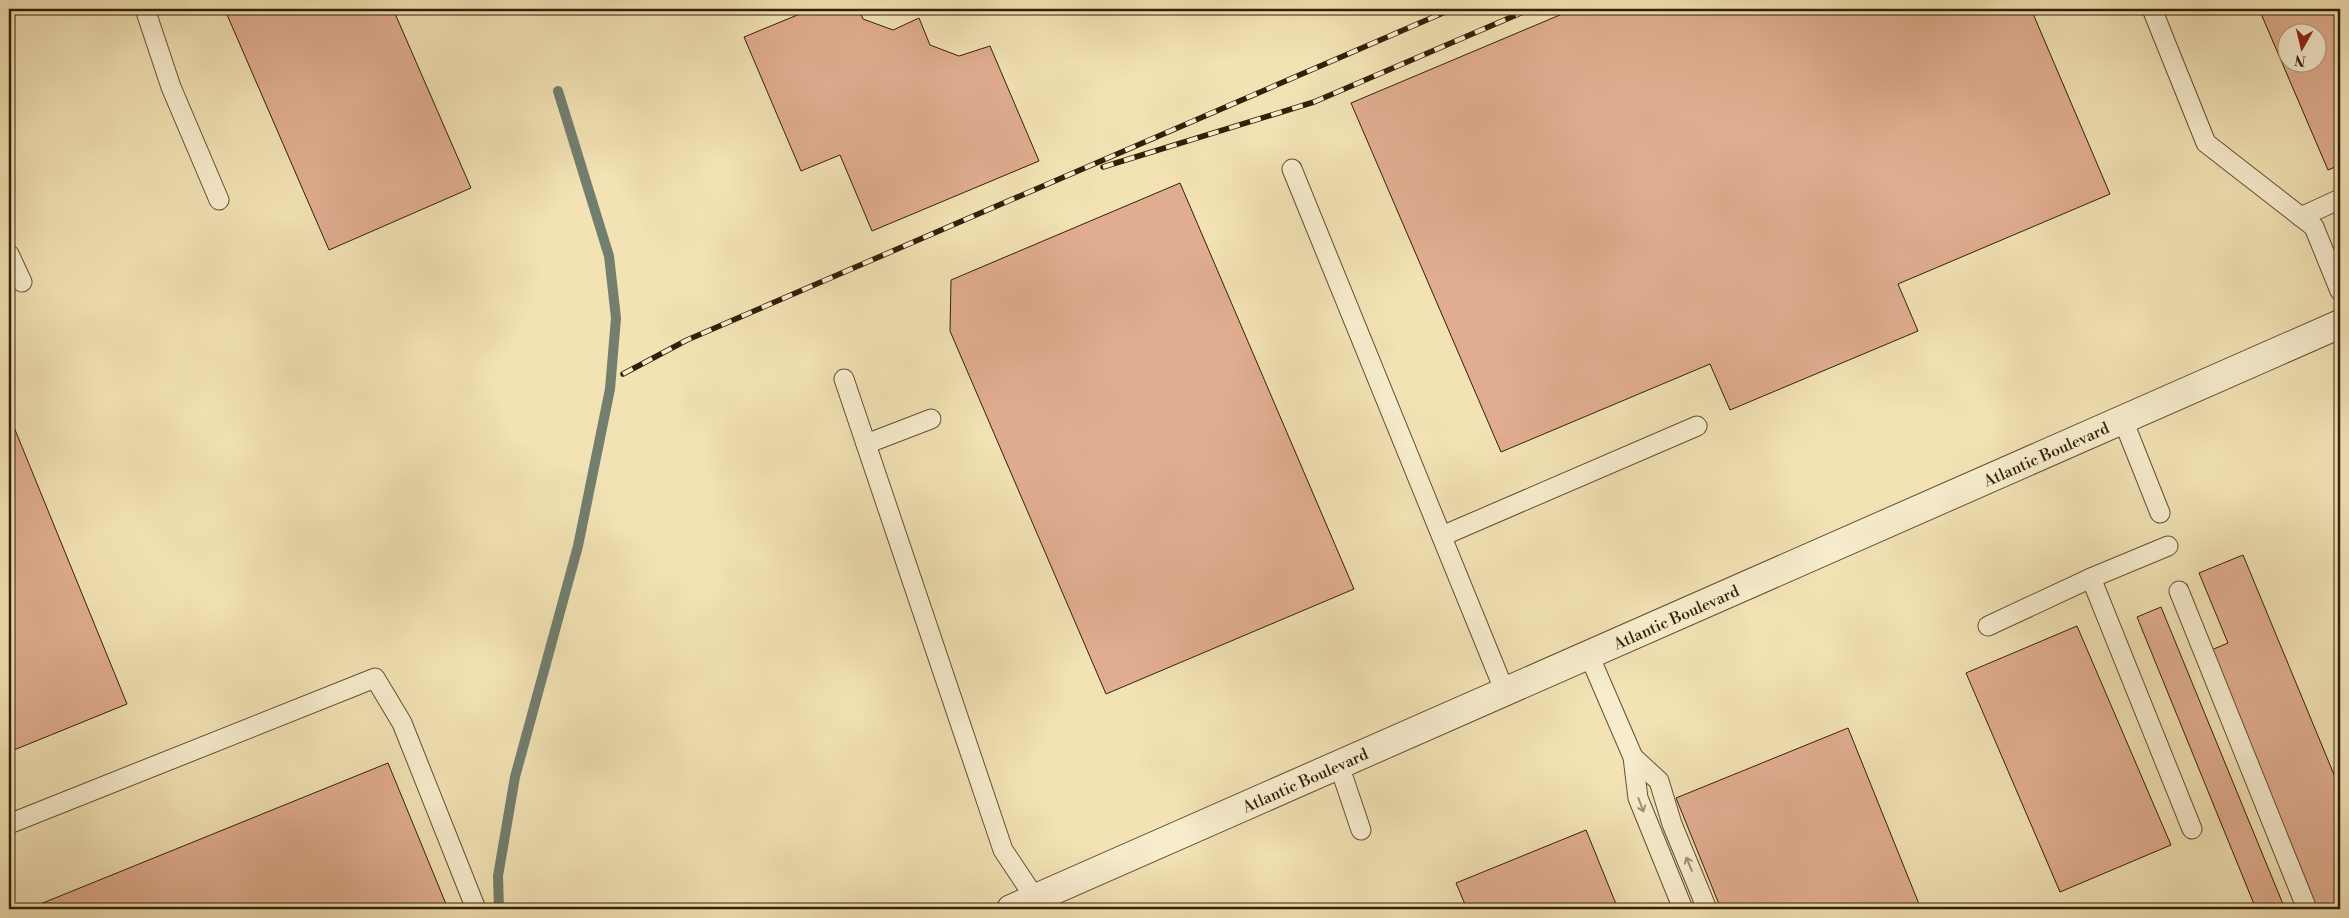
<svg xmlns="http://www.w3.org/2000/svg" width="2349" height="918" font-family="'Libre Bodoni',serif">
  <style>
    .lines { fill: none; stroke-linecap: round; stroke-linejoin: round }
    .stream { stroke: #727e6e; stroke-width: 10 }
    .building { fill: #e0ad90; stroke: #322006; fill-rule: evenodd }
    .service-casing { stroke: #625032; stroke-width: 21 }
    .minor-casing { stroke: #625032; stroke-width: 30 }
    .service { stroke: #f7ecce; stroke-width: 19 }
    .minor { stroke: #f7ecce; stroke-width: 28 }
    .rail-casing { stroke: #322006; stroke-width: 5.5 }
    .rail { stroke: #f7ecce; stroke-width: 4; stroke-dasharray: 11; stroke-linecap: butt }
    .oneway { stroke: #9e9074 }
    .labels { text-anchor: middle; stroke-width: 4.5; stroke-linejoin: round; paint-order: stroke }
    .street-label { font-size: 16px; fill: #322006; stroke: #f7ecce }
  </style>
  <rect width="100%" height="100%" fill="#f2e2b4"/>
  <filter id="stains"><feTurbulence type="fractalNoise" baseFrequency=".004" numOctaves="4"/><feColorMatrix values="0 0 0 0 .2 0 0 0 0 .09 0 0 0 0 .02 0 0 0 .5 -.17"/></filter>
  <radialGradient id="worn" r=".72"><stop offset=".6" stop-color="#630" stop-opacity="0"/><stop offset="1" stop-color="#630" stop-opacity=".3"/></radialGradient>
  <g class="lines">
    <polyline class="stream" points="499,909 498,876 515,777 578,546 610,389 616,318 609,256 558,91"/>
  </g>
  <g class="building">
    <polygon points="228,9 393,9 471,188 329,250 225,10"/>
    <polygon points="812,9 859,9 863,19 893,30 919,18 930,45 959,56 990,46 1039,161 872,231 840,155 801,171 744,37"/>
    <polygon points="1574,9 2031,9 2110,194 1898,284 1918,331 1730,410 1710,364 1501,452 1351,103"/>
    <path d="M2259,9H2340V165L2328,170ZM2286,32H2316V62H2286Z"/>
    <polygon points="1180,183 1354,589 1106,694 950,331 951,280"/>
    <polygon points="9,415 127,704 9,752"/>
    <polygon points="2243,555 2340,789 2340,909 2316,909 2209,651 2228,643 2199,573"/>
    <polygon points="2161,607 2285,909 2256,909 2137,617"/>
    <polygon points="2077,626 2171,845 2060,892 1966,673"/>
    <polygon points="1848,728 1921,909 1808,909 1806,905 1796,909 1721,909 1676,798"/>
    <polygon points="388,763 448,909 28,909"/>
    <polygon points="1586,830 1618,909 1467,909 1456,883"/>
  </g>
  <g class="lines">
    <defs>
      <g id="service">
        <polyline points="145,9 171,87 219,200"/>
        <polyline points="2152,9 2206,143 2314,227 2340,291"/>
        <polyline points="1292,169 1505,692"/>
        <polyline points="2301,217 2340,199"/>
        <polyline points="9,254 22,282"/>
        <polyline points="844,379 1003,850 1035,898 1039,909"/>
        <polyline points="2123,420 2160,513"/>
        <polyline points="866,444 931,419"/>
        <polyline points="1442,536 1697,426"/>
        <polyline points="2091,578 2192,829"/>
        <polyline points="2179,591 2307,909"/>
        <polyline points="1988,626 2091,578 2168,546"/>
        <polyline points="1589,655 1633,757 1638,798 1683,909"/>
        <polyline points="1633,757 1659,781 1672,824 1707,909"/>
        <polyline points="1339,765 1361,830"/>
        <polyline points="9,824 375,678 402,723 476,909"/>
      </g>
      <polyline id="minor" points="1011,909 2340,324"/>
    </defs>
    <use href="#service" class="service-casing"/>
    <use href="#minor" class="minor-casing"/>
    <use href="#service" class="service"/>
    <use href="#minor" class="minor"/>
    <defs>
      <g id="rail">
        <polyline points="1103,167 1314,102 1530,9"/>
        <polyline points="623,374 687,340 1452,9"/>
      </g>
    </defs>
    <use href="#rail" class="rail-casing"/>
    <use href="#rail" class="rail"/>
  </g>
  <defs><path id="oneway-shaft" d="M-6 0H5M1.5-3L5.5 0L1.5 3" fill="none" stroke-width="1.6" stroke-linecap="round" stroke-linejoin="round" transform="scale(1.25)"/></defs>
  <g class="oneway">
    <use href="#oneway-shaft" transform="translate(1641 805) rotate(69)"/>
    <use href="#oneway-shaft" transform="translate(1689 864) rotate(-113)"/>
  </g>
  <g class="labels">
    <g class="street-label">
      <text transform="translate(2046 454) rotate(-24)" y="6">Atlantic Boulevard</text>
      <text transform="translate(1676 617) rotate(-24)" y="6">Atlantic Boulevard</text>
      <text transform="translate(1305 780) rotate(-24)" y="6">Atlantic Boulevard</text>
    </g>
  </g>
  <rect width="2349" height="918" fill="none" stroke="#f2e2b4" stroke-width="30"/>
  <rect x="10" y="10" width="2329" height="898" fill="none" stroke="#322006" stroke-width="2.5"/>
  <rect x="15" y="15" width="2319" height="888" fill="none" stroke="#322006"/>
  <g transform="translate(2302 48) rotate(188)"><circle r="24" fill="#f7ecce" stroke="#a89a7e"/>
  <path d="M0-4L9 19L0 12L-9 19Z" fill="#8f2418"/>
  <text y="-8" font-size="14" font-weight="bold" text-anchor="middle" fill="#322006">N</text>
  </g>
  <rect width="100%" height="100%" filter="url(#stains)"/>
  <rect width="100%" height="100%" fill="url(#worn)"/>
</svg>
